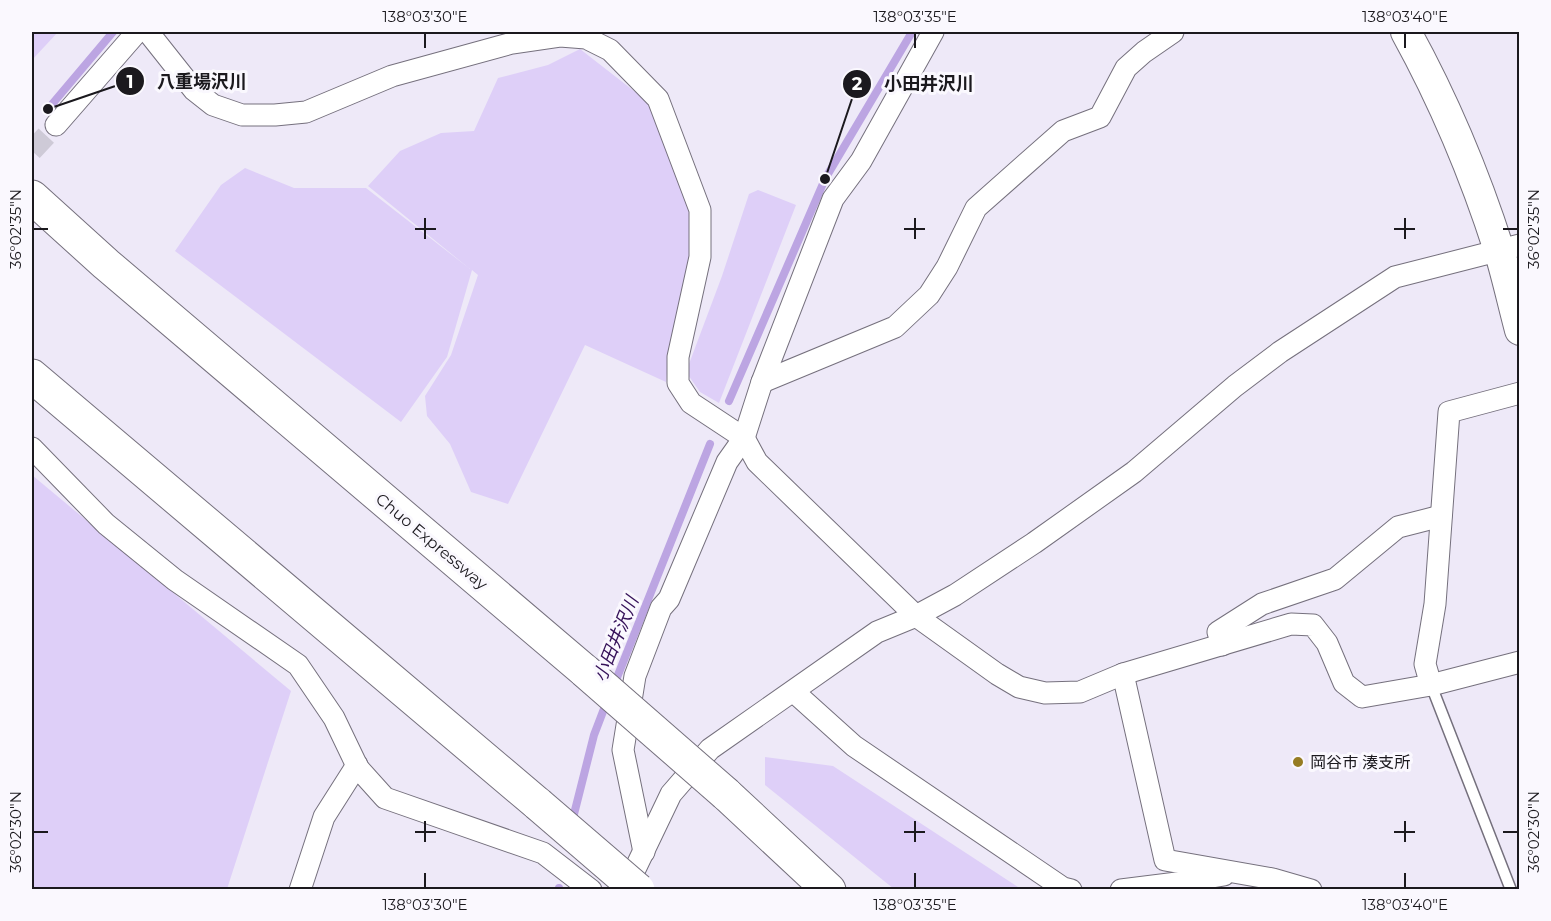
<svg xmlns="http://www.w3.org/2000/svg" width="1551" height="921" font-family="Montserrat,'Noto Sans JP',sans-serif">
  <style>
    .green { fill: #decff8 }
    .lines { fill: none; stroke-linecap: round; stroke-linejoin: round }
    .stream { stroke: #bca5e2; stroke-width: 8 }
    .street-tunnel { stroke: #cecad7; stroke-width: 21; stroke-dasharray: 21 10; stroke-linecap: butt }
    .lane-casing { stroke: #75707d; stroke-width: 13 }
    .street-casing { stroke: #75707d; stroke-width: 23 }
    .secondary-casing { stroke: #75707d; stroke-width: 32 }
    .highway-casing { stroke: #75707d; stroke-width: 35 }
    .lane { stroke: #fff; stroke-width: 10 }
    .street { stroke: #fff; stroke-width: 21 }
    .secondary { stroke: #fff; stroke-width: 30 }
    .highway { stroke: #fff; stroke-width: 33 }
    .highway-bridge-casing { stroke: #75707d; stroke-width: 35; stroke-linecap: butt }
    .highway-bridge { stroke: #fff; stroke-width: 33 }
    .ticks { fill: none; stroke: #1b191e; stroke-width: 2 }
    .poi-dot { fill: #967c23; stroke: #faf8fe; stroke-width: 2 }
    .labels { text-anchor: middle; stroke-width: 6; stroke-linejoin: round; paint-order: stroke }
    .street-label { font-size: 16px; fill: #1b191e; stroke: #faf8fe }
    .poi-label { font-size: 16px; fill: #1b191e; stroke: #faf8fe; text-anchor: start }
    .water-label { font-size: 18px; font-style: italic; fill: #351159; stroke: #faf8fe }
    .leader { fill: none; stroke: #1b191e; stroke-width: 2 }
    .callout-dot { fill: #1b191e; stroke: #faf8fe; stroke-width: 2 }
    .mark-label { font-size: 18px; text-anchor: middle; font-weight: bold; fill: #fff }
    .callout-label { font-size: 18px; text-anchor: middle; font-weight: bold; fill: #1b191e; stroke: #faf8fe; stroke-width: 6; stroke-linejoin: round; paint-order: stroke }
    .neatline { fill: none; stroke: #1b191e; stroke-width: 2 }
    .ticks-label { font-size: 15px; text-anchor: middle; fill: #1b191e }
  </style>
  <rect width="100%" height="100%" fill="#eee9f8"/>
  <g class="green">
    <polygon points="32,32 58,32 32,60"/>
    <polygon points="580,49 652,105 695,211 693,258 670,347 666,382 585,345 508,504 471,492 450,444 427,416 425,396 451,355 478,275 472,270 447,357 401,422 175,251 221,185 245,168 294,188 366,188 470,269 368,186 400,151 441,133 474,131 498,78 548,65"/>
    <polygon points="758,190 796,205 719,403 700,392 686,372 722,276 749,194"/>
    <polygon points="32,475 291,691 227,889 32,889"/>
    <polygon points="765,757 833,766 1021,889 894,889 765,785"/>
  </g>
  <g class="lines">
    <g class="stream">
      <polyline points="48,109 113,32"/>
      <polyline points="729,401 825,179 912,32"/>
      <polyline points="614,685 710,444"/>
      <polyline points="572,822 594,735 607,701"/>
      <polyline points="559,890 559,888"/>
    </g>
    <polyline class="street-tunnel" points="32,151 56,125"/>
    <defs>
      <polyline id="lane" points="1431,685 1511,890"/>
      <g id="street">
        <polyline points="148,32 194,90 213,105 242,115 275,115 306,112 392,76 512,43 560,36 586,38 610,50 658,99 700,210 700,257 678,357 678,383 691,403 744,438 757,462 916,616 997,674 1019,687 1045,693 1080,692 1123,674 1291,624 1313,625 1327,643 1344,683 1362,697 1431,685 1520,662"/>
        <polyline points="56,125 137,32"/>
        <polyline points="762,382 895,327 929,295 947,267 976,208 1063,131 1100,117 1126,68 1144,52 1173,32"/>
        <polyline points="32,448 106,524 175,580 298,665 334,718 358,768 385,798 543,853 591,890"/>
        <polyline points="1222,645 1218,632 1262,604 1335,579 1398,527 1441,516"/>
        <polyline points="1123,674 1165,860 1273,879 1311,890"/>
        <polyline points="1431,685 1425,664 1435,604 1449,412 1520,393"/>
        <polyline points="794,692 854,746 1063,888 1071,890"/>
        <polyline points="644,852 623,750 635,676 661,608 669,599 727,462 744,438 762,382 833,199 861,161 933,32"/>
        <polyline points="300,890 324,817 357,765"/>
        <polyline points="625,890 671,794 710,749 877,632 916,616 955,595 1034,543 1134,472 1235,386 1280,352 1395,277 1520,245"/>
        <polyline points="1121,890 1177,883 1224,875"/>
      </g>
      <path id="secondary" d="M1406,32C1444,101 1475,175 1499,250C1507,276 1513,304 1520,330"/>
      <g id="highway">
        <polyline points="32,197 106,264 585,671"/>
        <polyline points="32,376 538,804"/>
        <polyline points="726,794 829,890"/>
      </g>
    </defs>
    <use href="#lane" class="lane-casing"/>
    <use href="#street" class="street-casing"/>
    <use href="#secondary" class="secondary-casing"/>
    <use href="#highway" class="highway-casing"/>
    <use href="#lane" class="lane"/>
    <use href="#street" class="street"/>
    <use href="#secondary" class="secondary"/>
    <use href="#highway" class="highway"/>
    <defs>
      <g id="highway-bridge">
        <polyline points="585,671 726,794"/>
        <polyline points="538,804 638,890"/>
      </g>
    </defs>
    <use href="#highway-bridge" class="highway-bridge-casing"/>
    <use href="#highway-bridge" class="highway-bridge"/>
  </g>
  <path class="ticks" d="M425,33V48M915,33V48M1405,33V48M425,218V239M915,218V239M1405,218V239M33,229H48M415,229H436M904,229H925M1394,229H1415M1503,229H1518M425,821V842M915,821V842M1405,821V842M33,832H48M415,832H436M904,832H925M1394,832H1415M1503,832H1518M425,873V888M915,873V888M1405,873V888"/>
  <circle class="poi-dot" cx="1298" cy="762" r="6"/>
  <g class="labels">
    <g class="street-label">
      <text transform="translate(432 541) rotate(40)" y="6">Chuo Expressway</text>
    </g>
    <g class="poi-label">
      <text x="1310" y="768">岡谷市 湊支所</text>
    </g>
    <g class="water-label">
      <text transform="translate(616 639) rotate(-68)" y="6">小田井沢川</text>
    </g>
  </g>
  <path class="leader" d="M48 109L130 81M825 179L857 84"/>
  <g class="callout-dot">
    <circle cx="48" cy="109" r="6"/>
    <circle cx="825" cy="179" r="6"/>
    <circle cx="130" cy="81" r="15"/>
    <circle cx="857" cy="84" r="15"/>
  </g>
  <g class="mark-label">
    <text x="130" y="88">1</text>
    <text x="857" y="90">2</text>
  </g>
  <g class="callout-label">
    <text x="202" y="88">八重場沢川</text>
    <text x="929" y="90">小田井沢川</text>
  </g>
  <rect width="1551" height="921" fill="none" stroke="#faf8fe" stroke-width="66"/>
  <rect x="33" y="33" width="1485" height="855" class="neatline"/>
  <g class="ticks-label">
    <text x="425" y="22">138°03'30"E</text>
    <text x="915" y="22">138°03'35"E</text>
    <text x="1405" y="22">138°03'40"E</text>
    <text transform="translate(16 229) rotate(-90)" y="5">36°02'35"N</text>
    <text transform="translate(1534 229) rotate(-90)" y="5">36°02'35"N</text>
    <text transform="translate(16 832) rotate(-90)" y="5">36°02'30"N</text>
    <text transform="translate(1534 832) rotate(-90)" y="5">36°02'30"N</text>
    <text x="425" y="910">138°03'30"E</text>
    <text x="915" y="910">138°03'35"E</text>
    <text x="1405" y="910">138°03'40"E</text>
  </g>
</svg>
